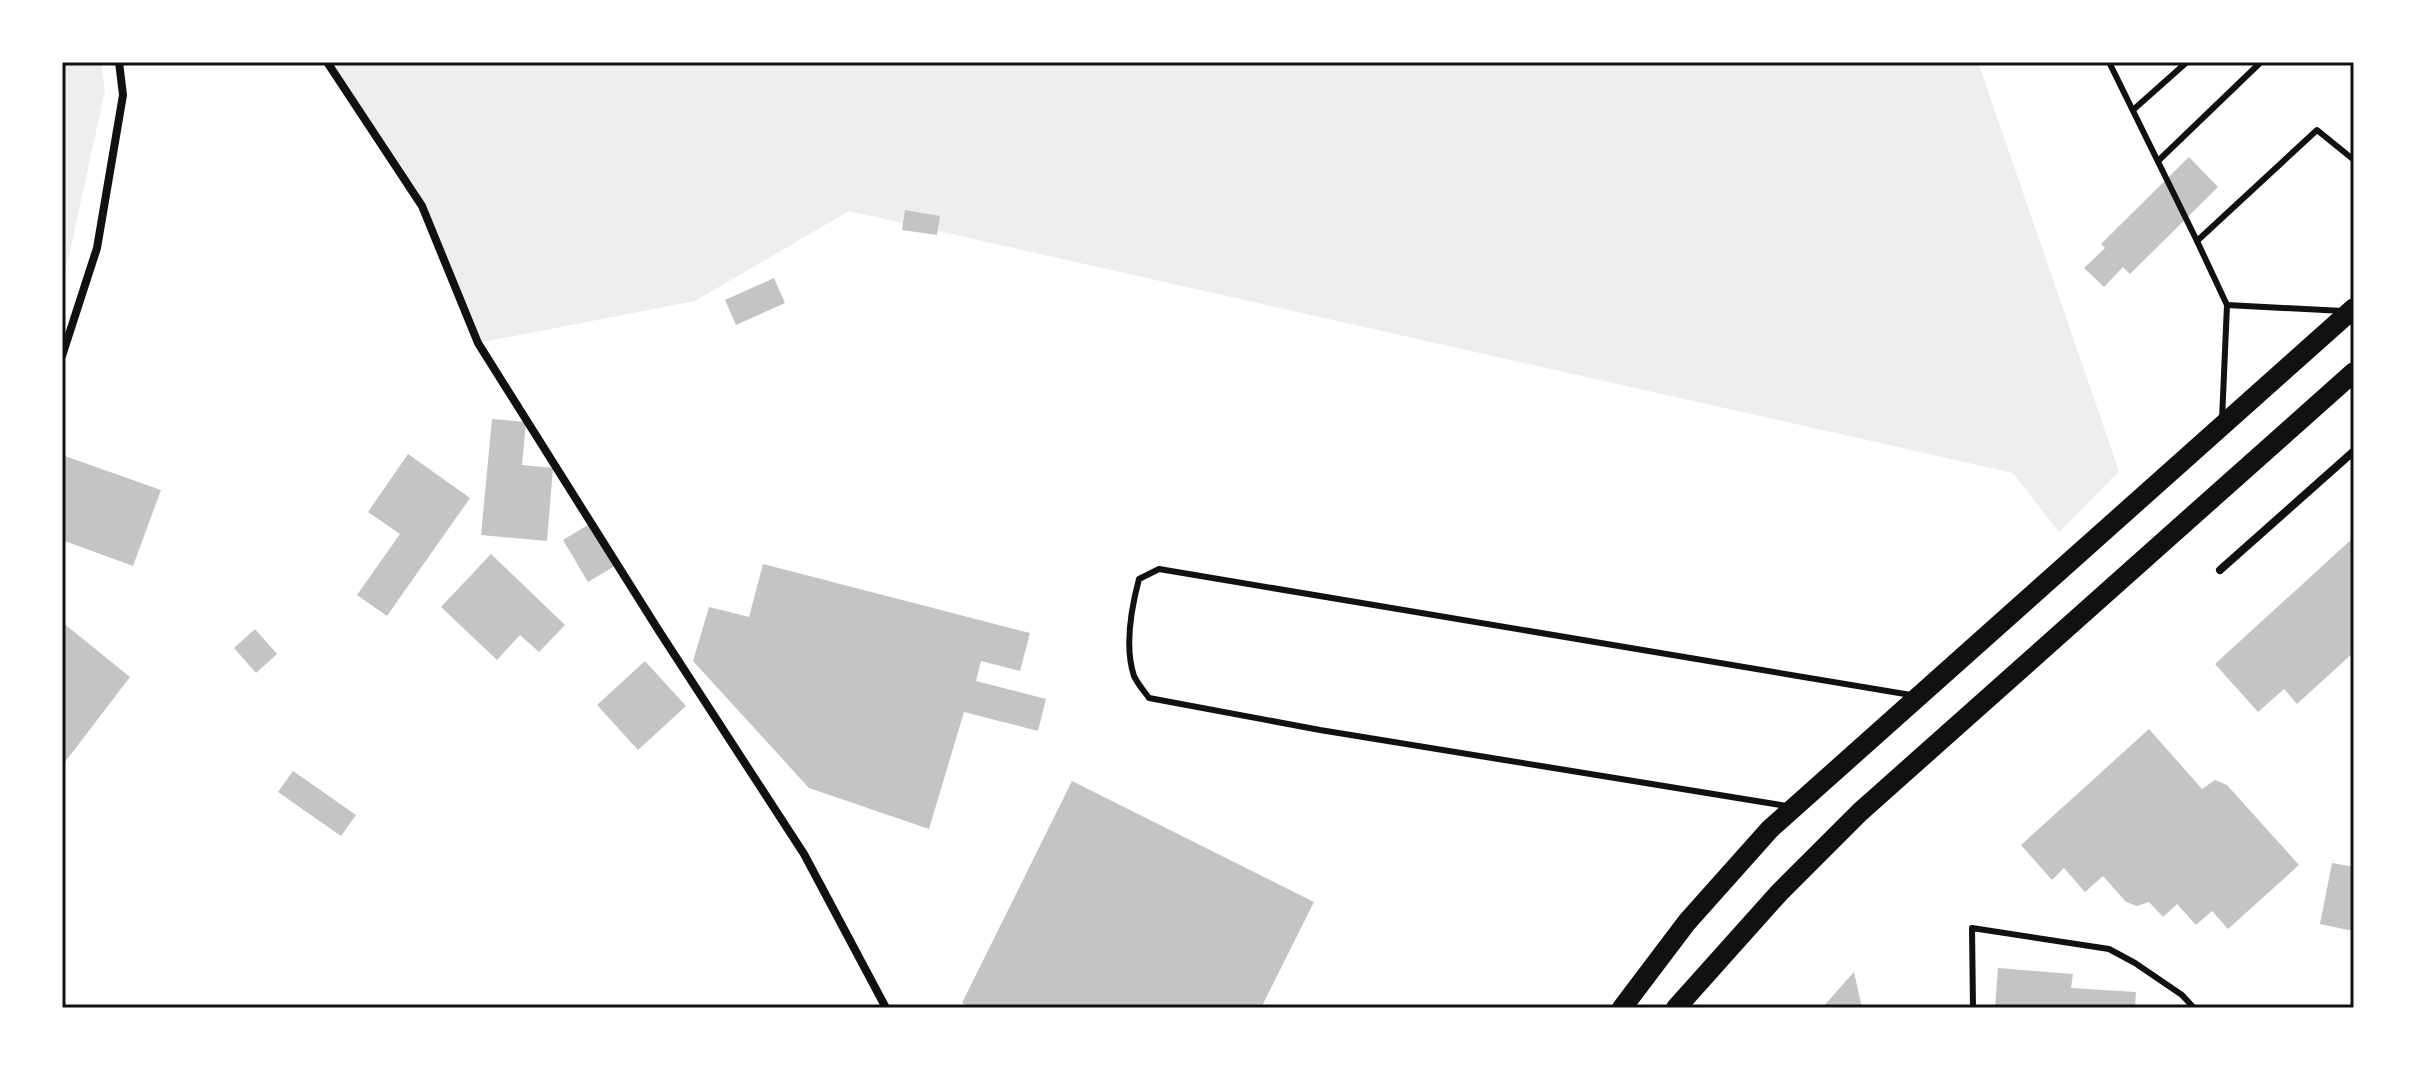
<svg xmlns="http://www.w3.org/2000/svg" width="2416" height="1070" font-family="Raleway,sans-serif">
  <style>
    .green { fill: #eee }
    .building { fill: #c4c4c4 }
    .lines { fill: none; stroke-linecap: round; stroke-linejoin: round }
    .service { stroke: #111; stroke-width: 6 }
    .minor { stroke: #111; stroke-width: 8 }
    .primary { stroke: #111; stroke-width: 20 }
    .neatline { fill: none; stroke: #111; stroke-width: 3 }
  </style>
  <rect width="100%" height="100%" fill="#fff"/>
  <g class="green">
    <polygon points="62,62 101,62 105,91 69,256 62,278"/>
    <polygon points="328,62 1978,62 2119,471 2059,532 2013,473 849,211 695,301 478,343 422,206"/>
  </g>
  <g class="building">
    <polygon points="2189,157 2218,187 2130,274 2123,267 2104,287 2084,268 2105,248 2101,244"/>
    <polygon points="905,210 940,216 937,235 902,230"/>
    <polygon points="774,278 785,303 736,325 725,300"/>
    <polygon points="492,419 526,422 522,465 553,468 547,541 481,535"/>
    <polygon points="408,454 470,498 387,616 357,595 400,534 368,512"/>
    <polygon points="65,456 161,490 133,566 62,540 62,464"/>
    <polygon points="591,523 615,566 588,582 563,540"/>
    <polygon points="2354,537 2354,652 2297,704 2284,689 2258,712 2215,664"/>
    <polygon points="491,554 565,625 539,652 520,635 497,660 441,607"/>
    <polygon points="763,564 1030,633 1020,671 981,661 976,681 1046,699 1038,731 964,712 929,829 809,788 693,661 709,607 749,617"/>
    <polygon points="62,622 130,677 62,766"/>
    <polygon points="255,629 277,654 256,673 234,648"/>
    <polygon points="645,661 686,706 638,750 597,705"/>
    <polygon points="2149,729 2202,789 2215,780 2227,785 2299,865 2228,929 2212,911 2196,925 2177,904 2163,917 2149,902 2137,906 2126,902 2103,876 2085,892 2064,868 2052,880 2021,845"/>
    <polygon points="293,771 356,815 341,836 278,792"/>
    <polygon points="1072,781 1314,902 1261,1008 971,1008 962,1003"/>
    <polygon points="2332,863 2354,867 2353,931 2320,924"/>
    <polygon points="1998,968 2073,974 2071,988 2136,992 2135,1008 1995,1008"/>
    <polygon points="1854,972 1862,1008 1822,1008"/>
  </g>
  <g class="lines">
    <g class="service">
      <polyline points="2109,62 2197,241"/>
      <polyline points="2133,110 2187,62"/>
      <polyline points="2158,161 2261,62"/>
      <polyline points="2227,305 2343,311"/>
      <polyline points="2222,420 2227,305 2197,241 2317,130 2354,160"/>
      <path d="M1787,806L1320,730L1149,698C1144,691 1137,683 1134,676C1124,646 1131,609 1139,579L1159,569L1911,695"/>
      <polyline points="1973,1008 1972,928 2109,949 2135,963 2182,995 2194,1008"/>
    </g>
    <g class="minor">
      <polyline points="327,62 422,206 478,343 659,631 804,854 886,1008"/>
      <polyline points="62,356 97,248 123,95 119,62"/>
      <polyline points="2220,570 2354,451"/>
    </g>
    <g class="primary">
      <polyline points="1622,1008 1687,922 1770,829 2354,308"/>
      <polyline points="1676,1008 1779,893 1860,812 2354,372"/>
    </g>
  </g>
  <rect width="2416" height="1070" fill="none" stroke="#ffffff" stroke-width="128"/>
  <rect x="64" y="64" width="2288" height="942" class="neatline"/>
</svg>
